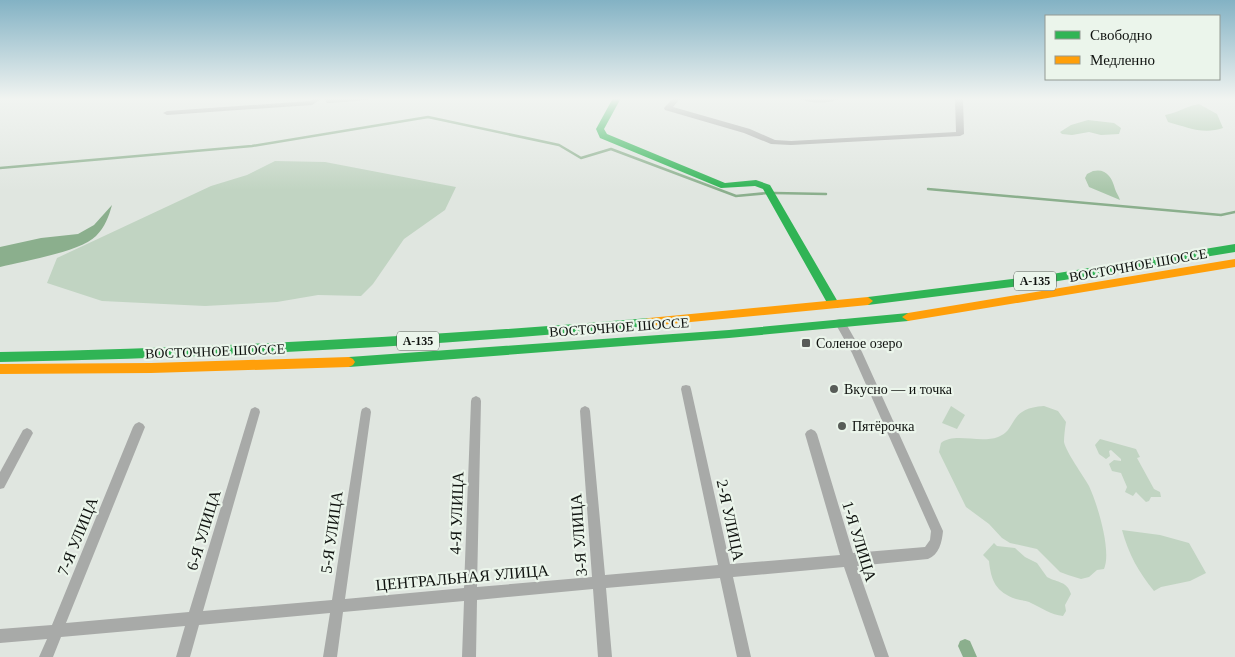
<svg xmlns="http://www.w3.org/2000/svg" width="1235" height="657" font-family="Georgia,serif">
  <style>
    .green { fill: #c1d4c2 }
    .forest { fill: #aac7ab }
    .water { fill: #8baf8d }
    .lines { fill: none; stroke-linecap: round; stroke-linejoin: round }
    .stream { stroke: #8baf8d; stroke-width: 2.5 }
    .canal { fill: #8baf8d; fill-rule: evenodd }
    .street { fill: #a8aaa8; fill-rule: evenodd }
    .fast { fill: #30b455; fill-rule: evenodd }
    .slow { fill: #ff9f0a; fill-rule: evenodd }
    .poi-dot { fill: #585c58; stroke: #ebf5eb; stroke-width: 2 }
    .labels { text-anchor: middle; stroke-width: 4.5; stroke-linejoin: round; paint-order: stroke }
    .shield { fill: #ebf5eb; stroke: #515651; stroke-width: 1 }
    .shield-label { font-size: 12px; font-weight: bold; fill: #0f120f }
    .street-label { font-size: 14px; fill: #0f120f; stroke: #ebf5eb }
    .poi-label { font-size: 14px; fill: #0f120f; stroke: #ebf5eb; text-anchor: start }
    .near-street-label { font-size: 16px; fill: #0f120f; stroke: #ebf5eb }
  </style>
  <rect width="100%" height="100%" fill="#e0e6e0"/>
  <g class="green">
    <polygon points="275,161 325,162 456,187 445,210 404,239 373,284 361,296 318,295 277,302 205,306 102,301 47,283 57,258 211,186 247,175"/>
    <polygon points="951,406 965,415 957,429 942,423"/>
    <path d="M1044,406L1058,411L1066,422C1065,428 1064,436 1064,442C1066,452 1083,475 1089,486C1097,503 1112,551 1104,569L1097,570L1089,577L1081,579L1068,575L1060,572L1037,549L1010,543L1002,538L989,524L966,507L939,452L941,443C955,432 979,444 998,437C1018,430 1007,408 1044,406Z"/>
    <polygon points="1100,439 1136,449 1140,457 1137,458 1154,489 1160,492 1161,497 1151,497 1149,501 1146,502 1136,492 1133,496 1125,492 1127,487 1121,473 1112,471 1109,464 1114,460 1121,461 1121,459 1111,450 1109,451 1110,456 1106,459 1099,454 1095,445"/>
    <path d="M1122,530L1160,535L1189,543L1206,573L1190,581L1161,587L1154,591C1138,571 1129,555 1122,530Z"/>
    <path d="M994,543L997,546L1015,548L1025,557L1037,563L1047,577C1058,583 1067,581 1071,594L1065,605L1066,611L1063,616C1051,615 1042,608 1031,603C1026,600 1022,601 1016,599C996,592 991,581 989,561L983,555Z"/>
  </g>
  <g class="forest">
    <path d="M1199,104L1217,114L1223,128C1203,135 1187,127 1168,122L1165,115C1177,113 1187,106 1199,104Z"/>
    <polygon points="1088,120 1114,123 1121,128 1119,134 1101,135 1089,132 1072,135 1062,134 1060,132 1071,125"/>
    <path d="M1093,171C1106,168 1112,177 1115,189C1116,193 1119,196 1120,200L1089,187L1085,178L1087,174Z"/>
  </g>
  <path class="water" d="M112,205C109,216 105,227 96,236C80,252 23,261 0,267V247L41,238L78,234L94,225Z"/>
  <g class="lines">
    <g class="stream">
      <polyline points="0,168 252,146 428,117 559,145 581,158 611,149 736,196 768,193"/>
      <polyline points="928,189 1221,215 1235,212"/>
      <polyline points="774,193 826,194"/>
    </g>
    <polygon class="canal" points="965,639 970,641 977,657 963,657 958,646 960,641"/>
    <g class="street">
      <polygon points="314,98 323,98 312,105 167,115 163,113 167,111 310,101"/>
      <polygon points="324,98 371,98 367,100 330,103 327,103"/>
      <polygon points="673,98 681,98 673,107 750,129 775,140 791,141 956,132 955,98 963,98 964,134 960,136 791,145 771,144 744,133 665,110 664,108"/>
      <path d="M798,98H841C831,104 808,104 798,98Z"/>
      <path d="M840,319L844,320L862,352L943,531C942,542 939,555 928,559L857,566L889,657H875L844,567L733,577L751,657H737L720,578L606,588L612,657H598L593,589L477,600L476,657H462L464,601L343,612L337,657H323L330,613L199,625L190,657H176L185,626L61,637L53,657H39L47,639L0,643V629L52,625L133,427L135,424L139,422L143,424L145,427L66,623L189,612L250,412L251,409L255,407L259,409L260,412L203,611L332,600L361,412L362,409L366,407L370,409L371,412L345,599L464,588L471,401L472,398L476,396L480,398L481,401L477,587L592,577L580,411L581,408L585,406L589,408L590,411L605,575L718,565L681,389L682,386L686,385L690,386L691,389L730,564L840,555L805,434L807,431L811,429L815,431L817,434L853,553L925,547L930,540L931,531L852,353L835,323L836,320Z"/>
      <polygon points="27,428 31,430 33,433 4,488 0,489 0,472 23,430"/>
    </g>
    <g class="fast">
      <polygon points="613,98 621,98 604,129 607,134 725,183 756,180 770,185 838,302 839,305 838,308 830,308 763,189 755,186 721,188 600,138 596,129"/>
      <polygon points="1235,244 1235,252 1052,282 868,305 863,301 868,297 1052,274"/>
      <polygon points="908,313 914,317 908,321 729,338 349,367 345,365 343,362 345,359 349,357 729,330"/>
      <path d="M649,318L653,319L655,322L653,325L649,326C433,346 217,358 0,362V352C217,348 433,336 649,318Z"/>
    </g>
    <g class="slow">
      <polygon points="1235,259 1235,267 908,321 902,317 908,313"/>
      <polygon points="868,297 873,301 868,305 649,326 645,325 643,322 645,319 649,318"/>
      <polygon points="349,357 353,359 355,362 353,365 349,367 151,373 0,374 0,364 151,363"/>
    </g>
  </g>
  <linearGradient id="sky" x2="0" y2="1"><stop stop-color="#83b2c4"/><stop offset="0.52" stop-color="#f1f4f1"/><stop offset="1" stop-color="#f1f4f1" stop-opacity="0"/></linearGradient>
  <rect width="1235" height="190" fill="url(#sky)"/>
  <g class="poi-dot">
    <rect x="801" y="338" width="10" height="10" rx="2.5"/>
    <circle cx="834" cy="389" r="5"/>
    <circle cx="842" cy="426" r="5"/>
  </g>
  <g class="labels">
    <g class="shield">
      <rect x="1014" y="271.5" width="42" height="19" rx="4"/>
      <rect x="397" y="331.5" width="42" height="19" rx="4"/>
    </g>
    <g class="shield-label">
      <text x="1035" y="285">А-135</text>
      <text x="418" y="345">А-135</text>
    </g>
    <g class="street-label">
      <text transform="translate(1138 265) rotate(-10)" y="5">ВОСТОЧНОЕ ШОССЕ</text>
      <text transform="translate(619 327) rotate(-4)" y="5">ВОСТОЧНОЕ ШОССЕ</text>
      <text transform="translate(215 351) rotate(-2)" y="5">ВОСТОЧНОЕ ШОССЕ</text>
    </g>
    <g class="poi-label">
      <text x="816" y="348">Соленое озеро</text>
      <text x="844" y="394">Вкусно — и точка</text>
      <text x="852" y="431">Пятёрочка</text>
    </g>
    <g class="near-street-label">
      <text transform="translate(456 513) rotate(-88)" y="6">4-Я УЛИЦА</text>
      <text transform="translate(731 520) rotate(78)" y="6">2-Я УЛИЦА</text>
      <text transform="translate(203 530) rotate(-73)" y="6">6-Я УЛИЦА</text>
      <text transform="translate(331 532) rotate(-82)" y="6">5-Я УЛИЦА</text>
      <text transform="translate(578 535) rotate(-94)" y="6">3-Я УЛИЦА</text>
      <text transform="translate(77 536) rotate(-68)" y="6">7-Я УЛИЦА</text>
      <text transform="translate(860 541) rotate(73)" y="6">1-Я УЛИЦА</text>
      <text transform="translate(462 577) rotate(-5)" y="6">ЦЕНТРАЛЬНАЯ УЛИЦА</text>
    </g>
  </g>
  <rect x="1045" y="15" width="175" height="65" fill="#ebf5eb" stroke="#939a93"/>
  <rect x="1055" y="31" width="25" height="8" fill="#30b455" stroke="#939a93"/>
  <text x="1090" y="40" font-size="15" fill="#0f120f">Свободно</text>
  <rect x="1055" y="56" width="25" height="8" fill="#ff9f0a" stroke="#939a93"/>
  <text x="1090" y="65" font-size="15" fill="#0f120f">Медленно</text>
</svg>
